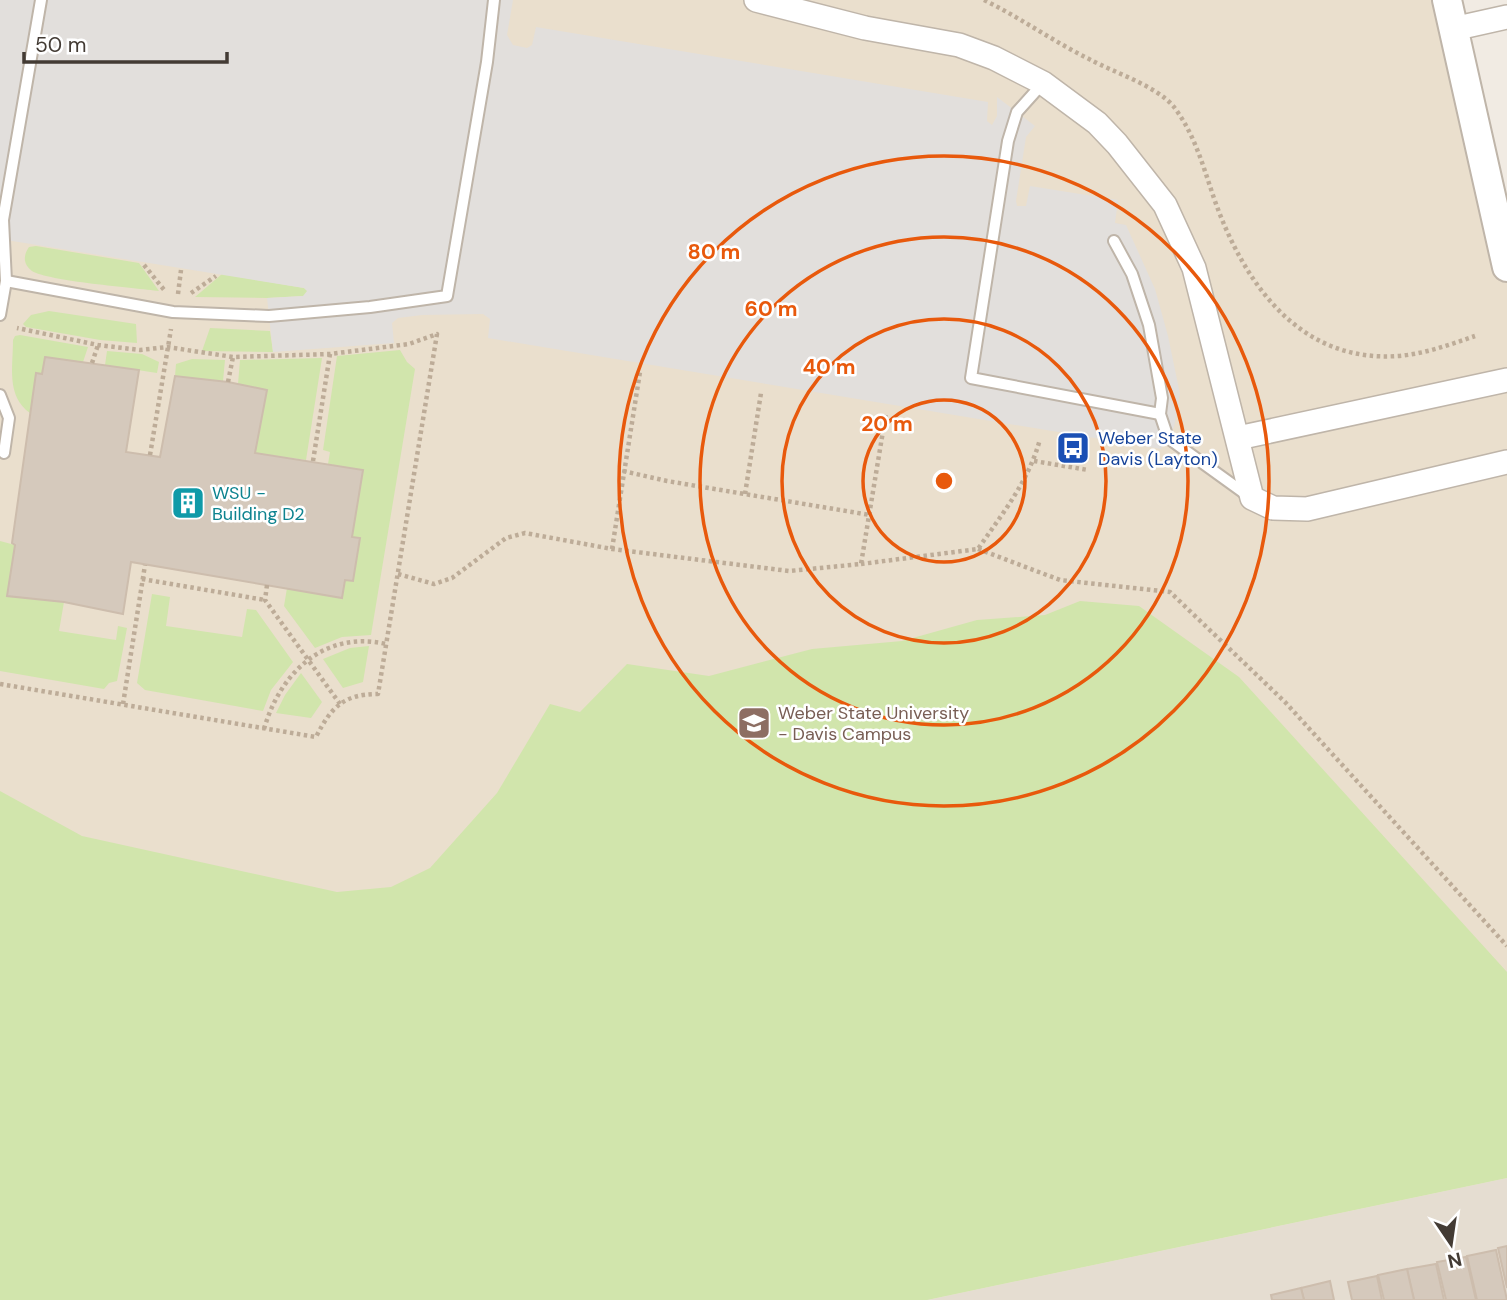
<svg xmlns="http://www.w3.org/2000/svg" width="1507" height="1300" font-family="'DM Sans',sans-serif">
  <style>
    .residential { fill: #e5ddd1 }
    .education { fill: #eadfcd }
    .green { fill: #d1e5ac }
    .parking { fill: #e2dfdc }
    .building { fill: #d5c9bc; stroke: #cdbdad; stroke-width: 2 }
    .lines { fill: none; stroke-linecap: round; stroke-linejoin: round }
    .service-casing { stroke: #bfb5a9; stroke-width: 14 }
    .minor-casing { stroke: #bfb5a9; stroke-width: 26 }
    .tertiary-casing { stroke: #bfb5a9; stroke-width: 32 }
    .path { stroke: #bdac98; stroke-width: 4.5; stroke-dasharray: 3.5 3.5; stroke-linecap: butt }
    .service { stroke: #fff; stroke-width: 10 }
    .minor { stroke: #fff; stroke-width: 23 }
    .tertiary { stroke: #fff; stroke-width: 28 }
    .ring { fill: none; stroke: #e8590c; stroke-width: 3.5 }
    .labels { text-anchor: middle; stroke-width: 5; stroke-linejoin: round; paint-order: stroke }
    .transit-label { font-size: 18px; fill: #164399; stroke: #fff; text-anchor: start }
    .culture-label { font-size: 18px; fill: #0d838f; stroke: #fff; text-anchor: start }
    .education-label { font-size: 18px; fill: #785e54; stroke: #fff; text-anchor: start }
    .centre { fill: #e8590c; stroke: #fff; stroke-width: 3.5 }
    .ring-label { font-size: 21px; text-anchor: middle; font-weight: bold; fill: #e8590c; stroke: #fff; stroke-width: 5; stroke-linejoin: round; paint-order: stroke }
  </style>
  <rect width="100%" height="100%" fill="#f1ebe3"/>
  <polygon class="residential" points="1507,1178 1507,1300 927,1300"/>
  <polygon class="education" points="0,0 1447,0 1507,267 1507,1178 927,1300 0,1300"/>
  <g class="green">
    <path d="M36,246L139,263L159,291C136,288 47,281 32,271C23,264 23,256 29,247Z"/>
    <polygon points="222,274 304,288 308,291 304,296 267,298 195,297"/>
    <polygon points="49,311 136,324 137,343 100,340 26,327 23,324 31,315"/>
    <polygon points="210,328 270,331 273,352 202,351"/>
    <path d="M20,335L88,347L83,362L45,357L42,374L36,373L30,413C6,396 13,367 13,340L15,336Z"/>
    <polygon points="400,350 407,362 415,369 371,635 342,637 315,648 284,606 287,588 342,598 345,580 353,581 360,539 352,537 363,470 328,464 330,452 323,450 337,356"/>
    <polygon points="107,351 142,354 159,362 157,373 105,365"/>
    <polygon points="322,358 306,460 255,453 267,390 238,384 240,360"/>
    <polygon points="192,359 225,360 223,381 175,376 176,364"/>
    <polygon points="0,541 15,545 7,596 64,602 59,631 116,640 118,626 127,628 117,681 109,683 104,689 0,671"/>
    <polygon points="152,594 170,597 166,626 242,637 247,609 256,610 293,662 271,690 263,711 145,690 137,683"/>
    <polygon points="1080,601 1139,606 1239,677 1507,972 1507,1178 927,1300 0,1300 0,791 82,836 337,892 391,887 430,868 497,793 550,704 580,712 627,664 709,676 812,649 902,641 977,620 1045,615"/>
    <polygon points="369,646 363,682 343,688 323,659 350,648"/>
    <polygon points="301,673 322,702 311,718 276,713 285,695"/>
  </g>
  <polygon class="parking" points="0,0 513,0 507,35 513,45 527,48 532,45 536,27 988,102 987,121 992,125 997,116 997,97 1035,126 1026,137 1016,201 1017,206 1026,206 1030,186 1118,200 1115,223 1126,225 1155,289 1168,336 1180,394 1174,427 1161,449 488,338 490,319 483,314 422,315 398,318 392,323 394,343 273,352 267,298 303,296 307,291 304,288 0,239"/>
  <g class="building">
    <polygon points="45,357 139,370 126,452 160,457 175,376 228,382 267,390 255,453 363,470 352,537 360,538 353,581 345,580 342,598 131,562 123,614 64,602 7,596 15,545 12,543 36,373 42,374"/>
    <polygon points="1507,1246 1507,1288 1498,1248"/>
    <polygon points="1496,1250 1507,1300 1477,1300 1467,1256"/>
    <polygon points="1466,1257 1476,1300 1446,1300 1437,1262"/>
    <polygon points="1436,1264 1444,1300 1414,1300 1407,1269"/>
    <polygon points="1407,1269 1414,1300 1384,1300 1378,1275"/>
    <polygon points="1377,1276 1382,1300 1352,1300 1348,1282"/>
    <polygon points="1330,1281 1334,1300 1304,1300 1301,1288"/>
    <polygon points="1301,1288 1304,1300 1272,1300 1271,1295"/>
  </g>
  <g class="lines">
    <defs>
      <g id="service">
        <polyline points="1043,83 1017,112 1008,141 971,378 1160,414"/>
        <polyline points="1114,241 1132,274 1149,325 1162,398 1160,414 1168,438 1247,495"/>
        <polyline points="6,281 173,312 269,316 370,307 447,296 487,62 494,0"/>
        <polyline points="0,315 6,281 3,220 41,0"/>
        <polyline points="0,395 9,418 4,453"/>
      </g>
      <g id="minor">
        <polyline points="756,0 865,28 959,45 994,58 1043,83 1097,123 1117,144 1165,205 1194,268 1252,498 1273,508 1307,509 1507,462"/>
        <polyline points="1453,29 1507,17"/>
        <polyline points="1238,438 1507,380"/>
      </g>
      <polyline id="tertiary" points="1447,0 1507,267"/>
    </defs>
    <use href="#service" class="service-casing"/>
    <use href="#minor" class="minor-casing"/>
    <use href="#tertiary" class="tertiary-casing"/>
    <g class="path">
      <path d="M984,0C1021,18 1054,42 1091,60C1115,73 1157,86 1174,107C1196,136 1204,170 1216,204C1246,286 1301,363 1398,356C1424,354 1449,345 1475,336"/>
      <polyline points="144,265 165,291"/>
      <polyline points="191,293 216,276"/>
      <polyline points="178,294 181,270"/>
      <polyline points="92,363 98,345"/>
      <polyline points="228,382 233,357"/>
      <polyline points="150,455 171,329"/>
      <polyline points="313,461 330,354"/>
      <polyline points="1034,461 1088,470"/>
      <polyline points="623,471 667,481 870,515"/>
      <polyline points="745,494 761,393"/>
      <polyline points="612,549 640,372"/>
      <polyline points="978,549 1060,580 1170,592 1285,702 1507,946"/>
      <path d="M861,564L978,549C1002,514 1029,481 1040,439"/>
      <polyline points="398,574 434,584 452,578 506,538 525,533 612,549 789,571 861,564 886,413"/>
      <polyline points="142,579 265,600"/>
      <polyline points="267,585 265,600 340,704"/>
      <path d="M0,684L316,737C331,707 344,694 378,694L437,334L409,344L330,354L233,357L167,347L140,350L98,345L17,328"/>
      <polyline points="123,704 145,565"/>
      <path d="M264,729C280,673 324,630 386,644"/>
    </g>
    <use href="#service" class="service"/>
    <use href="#minor" class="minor"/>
    <use href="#tertiary" class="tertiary"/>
  </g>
  <g class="ring">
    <circle cx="944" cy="481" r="81"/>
    <circle cx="944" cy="481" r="162"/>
    <circle cx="944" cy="481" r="244"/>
    <circle cx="944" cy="481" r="325"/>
  </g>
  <defs>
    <symbol id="bus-square" viewBox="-11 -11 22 22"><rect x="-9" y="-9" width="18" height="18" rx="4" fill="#1a4fb4" stroke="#fff"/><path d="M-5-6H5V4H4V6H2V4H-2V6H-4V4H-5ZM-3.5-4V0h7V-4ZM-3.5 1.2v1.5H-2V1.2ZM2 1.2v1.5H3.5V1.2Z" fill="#fff"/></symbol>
    <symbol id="building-square" viewBox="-11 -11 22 22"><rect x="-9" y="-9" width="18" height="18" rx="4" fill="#0f9aa8" stroke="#fff"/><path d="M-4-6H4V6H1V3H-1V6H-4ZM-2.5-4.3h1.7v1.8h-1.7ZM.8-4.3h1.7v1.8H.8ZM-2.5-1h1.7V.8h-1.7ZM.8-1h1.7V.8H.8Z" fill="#fff"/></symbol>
    <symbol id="university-square" viewBox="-11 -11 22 22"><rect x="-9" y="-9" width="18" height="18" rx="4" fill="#8d6e63" stroke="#fff"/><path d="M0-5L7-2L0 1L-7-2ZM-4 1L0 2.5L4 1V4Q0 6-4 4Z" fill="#fff"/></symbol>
  </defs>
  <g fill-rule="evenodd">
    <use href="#bus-square" x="1054" y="429" width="38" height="38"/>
    <use href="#building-square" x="169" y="484" width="38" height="38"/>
    <use href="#university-square" x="735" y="704" width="38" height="38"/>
  </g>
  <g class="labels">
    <g class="transit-label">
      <text x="1098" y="444">Weber State<tspan x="1098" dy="21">Davis (Layton)</tspan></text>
    </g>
    <g class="culture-label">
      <text x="212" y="499">WSU -<tspan x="212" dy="21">Building D2</tspan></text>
    </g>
    <g class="education-label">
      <text x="778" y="719">Weber State University<tspan x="778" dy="21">- Davis Campus</tspan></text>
    </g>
  </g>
  <circle cx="944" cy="481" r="10" class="centre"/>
  <g class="ring-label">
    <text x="714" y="259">80 m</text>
    <text x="771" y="316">60 m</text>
    <text x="829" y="374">40 m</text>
    <text x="887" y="431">20 m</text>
  </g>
  <g transform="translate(1451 1244) rotate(167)" stroke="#ffffff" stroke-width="5" paint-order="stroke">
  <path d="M0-5L12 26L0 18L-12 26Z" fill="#433b34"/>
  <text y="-10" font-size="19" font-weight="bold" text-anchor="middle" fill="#433b34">N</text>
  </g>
  <path d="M24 52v10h203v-10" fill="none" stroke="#433b34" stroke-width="3.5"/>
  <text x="35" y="52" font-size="21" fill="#433b34" stroke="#ffffff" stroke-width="5" paint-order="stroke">50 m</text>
</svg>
